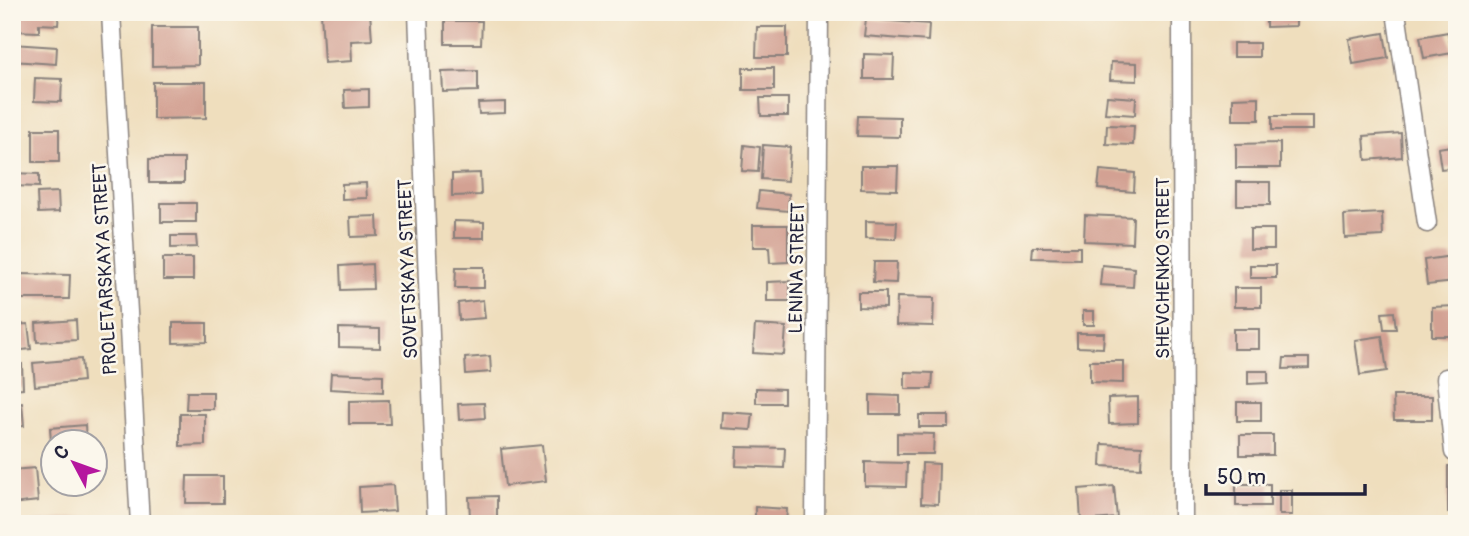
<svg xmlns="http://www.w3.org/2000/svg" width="1469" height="536" font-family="Pangolin,sans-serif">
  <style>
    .building { fill: #d3a193 }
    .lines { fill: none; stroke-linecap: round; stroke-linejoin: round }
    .street-casing { stroke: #88807c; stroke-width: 21 }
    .street { stroke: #fff; stroke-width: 18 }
    .labels { text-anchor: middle; stroke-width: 5; stroke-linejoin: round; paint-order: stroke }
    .street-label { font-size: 19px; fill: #22223b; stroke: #fbf7ec }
  </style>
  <rect width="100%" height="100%" fill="#fbf7ec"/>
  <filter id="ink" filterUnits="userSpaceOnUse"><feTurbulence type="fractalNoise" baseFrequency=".0143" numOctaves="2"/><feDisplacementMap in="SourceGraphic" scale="14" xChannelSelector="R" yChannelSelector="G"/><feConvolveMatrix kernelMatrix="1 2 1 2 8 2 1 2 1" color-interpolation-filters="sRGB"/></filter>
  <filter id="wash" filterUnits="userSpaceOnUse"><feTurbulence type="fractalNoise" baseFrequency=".00686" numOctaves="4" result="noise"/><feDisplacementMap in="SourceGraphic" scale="28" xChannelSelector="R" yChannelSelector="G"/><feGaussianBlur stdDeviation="1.57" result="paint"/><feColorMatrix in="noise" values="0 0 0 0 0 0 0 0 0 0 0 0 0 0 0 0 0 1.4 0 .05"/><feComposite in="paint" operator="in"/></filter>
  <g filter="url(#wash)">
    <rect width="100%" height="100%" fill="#efdebd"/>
    <g id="blocks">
      <g class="building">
        <polygon points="12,12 59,12 58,25 39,24 39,32 12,31"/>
        <polygon points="321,12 370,12 372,40 351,41 352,61 324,63"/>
        <rect x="1111" y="12" width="26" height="5"/>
        <rect x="1231" y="12" width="32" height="3"/>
        <polygon points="1266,12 1296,12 1296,26 1266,27"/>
        <polygon points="1345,12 1363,12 1363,13 1347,17"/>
        <polygon points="866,19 929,24 928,41 864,36"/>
        <polygon points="445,21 482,21 481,44 445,44"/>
        <polygon points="152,27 198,27 198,65 152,66"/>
        <polygon points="757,27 787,27 787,57 756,57"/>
        <polygon points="1448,32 1452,53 1424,58 1420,37"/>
        <polygon points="1384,33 1388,58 1353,64 1349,39"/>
        <rect x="1233" y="43" width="26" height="14"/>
        <polygon points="12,44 57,47 56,64 12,61"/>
        <polygon points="864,54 894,55 893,79 864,79"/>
        <polygon points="1111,62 1137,63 1137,81 1110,80"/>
        <rect x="743" y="68" width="31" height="22"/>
        <polygon points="478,71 478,91 443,92 442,72"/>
        <polygon points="35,78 62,79 61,102 34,101"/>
        <polygon points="153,82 206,82 206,118 153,119"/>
        <polygon points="369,89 369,107 345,108 344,90"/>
        <polygon points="1107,96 1136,98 1135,115 1105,113"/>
        <polygon points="1259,97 1259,120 1233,120 1233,98"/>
        <polygon points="760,98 788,98 788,116 761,116"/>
        <polygon points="505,102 505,113 479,114 478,103"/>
        <polygon points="858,116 900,117 900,137 857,136"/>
        <rect x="1272" y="116" width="41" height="14"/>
        <polygon points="1107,125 1134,126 1133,145 1106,144"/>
        <rect x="33" y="129" width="26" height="33"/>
        <polygon points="1401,133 1402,157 1366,160 1364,136"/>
        <polygon points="1280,143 1280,168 1236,168 1236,144"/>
        <polygon points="744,145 760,147 758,172 742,171"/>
        <polygon points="763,145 790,147 788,181 761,179"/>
        <polygon points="1457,145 1457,167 1441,169 1438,148"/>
        <rect x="149" y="159" width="35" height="24"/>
        <polygon points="861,166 898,166 897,190 861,189"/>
        <polygon points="1100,170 1135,173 1134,192 1098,189"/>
        <polygon points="12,173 39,174 39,187 12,186"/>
        <polygon points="480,173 481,195 452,196 452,174"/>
        <rect x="1237" y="182" width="33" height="23"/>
        <polygon points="366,183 367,198 342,199 342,184"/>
        <polygon points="759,191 789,194 788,211 757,208"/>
        <polygon points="58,192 59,212 38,213 37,193"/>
        <rect x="161" y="203" width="35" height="19"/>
        <polygon points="1382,213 1383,236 1345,238 1344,215"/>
        <polygon points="1085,215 1133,217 1132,243 1084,241"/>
        <polygon points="377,216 378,236 351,237 350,217"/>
        <polygon points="454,221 484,222 484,238 454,238"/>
        <polygon points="866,221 897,222 896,239 866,238"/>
        <polygon points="753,225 788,225 788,262 770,263 769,247 753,247"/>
        <rect x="1250" y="229" width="24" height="20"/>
        <polygon points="171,236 196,236 197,247 171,248"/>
        <polygon points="1033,247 1080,247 1080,259 1032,258"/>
        <polygon points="1452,256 1455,282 1427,285 1424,260"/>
        <rect x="163" y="258" width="30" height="22"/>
        <polygon points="874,262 897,262 896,283 873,282"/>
        <polygon points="372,264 373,289 341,290 340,266"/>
        <polygon points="1102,265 1134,268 1133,287 1100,285"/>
        <rect x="1250" y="265" width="26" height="13"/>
        <polygon points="456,267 484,267 484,288 455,288"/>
        <polygon points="18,274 70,275 69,299 18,299"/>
        <polygon points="790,281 790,301 767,301 767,282"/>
        <rect x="1234" y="288" width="27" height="19"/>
        <polygon points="858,292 886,292 886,308 858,307"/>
        <polygon points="897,297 934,298 933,326 896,325"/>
        <polygon points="483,300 485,318 459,320 458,303"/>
        <polygon points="1457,306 1457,336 1432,336 1432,307"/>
        <rect x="1083" y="311" width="11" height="14"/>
        <polygon points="1394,312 1396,329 1384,329 1382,313"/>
        <polygon points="76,320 77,340 37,342 36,323"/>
        <polygon points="173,323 207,323 207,342 173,343"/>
        <polygon points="28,324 31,349 12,351 12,325"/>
        <polygon points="755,325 786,327 784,355 753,353"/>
        <polygon points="339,328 380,329 380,348 339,347"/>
        <rect x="1233" y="329" width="26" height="20"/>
        <polygon points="1077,333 1104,333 1103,348 1077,347"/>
        <polygon points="1382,336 1387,371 1360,375 1355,340"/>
        <polygon points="490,356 491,372 466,374 465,358"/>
        <polygon points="1284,358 1309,358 1309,368 1283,369"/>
        <polygon points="81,359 83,381 35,386 33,363"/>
        <polygon points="1090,361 1123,361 1123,383 1090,382"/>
        <polygon points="12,364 22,364 23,388 12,389"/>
        <polygon points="1248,371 1268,371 1268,383 1248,384"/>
        <polygon points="905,372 933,373 932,389 905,389"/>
        <polygon points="331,373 383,375 383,392 330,389"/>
        <polygon points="756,388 784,389 784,403 756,403"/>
        <polygon points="187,392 213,392 213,409 186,409"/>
        <polygon points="870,395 900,396 900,414 870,414"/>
        <polygon points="1393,396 1432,396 1432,420 1394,420"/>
        <polygon points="1138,397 1138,423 1109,424 1108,398"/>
        <polygon points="389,400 390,424 349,424 349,401"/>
        <rect x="1237" y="402" width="24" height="19"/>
        <polygon points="22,403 24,426 12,427 12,404"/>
        <polygon points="484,403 485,418 459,420 458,404"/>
        <polygon points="722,412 753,414 751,430 721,428"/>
        <polygon points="180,414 205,414 205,445 180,446"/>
        <rect x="919" y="415" width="29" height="12"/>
        <polygon points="85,425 86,442 51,442 50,428"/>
        <polygon points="897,433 934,434 933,454 897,454"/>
        <rect x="1240" y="435" width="33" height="20"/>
        <polygon points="1102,444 1142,446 1141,468 1101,466"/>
        <polygon points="542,445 546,481 505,486 501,449"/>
        <polygon points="737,447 785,448 784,468 736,466"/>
        <polygon points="865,462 907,463 906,487 865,486"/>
        <polygon points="922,463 939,464 938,504 921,503"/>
        <rect x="1448" y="466" width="9" height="47"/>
        <polygon points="35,468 38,501 12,504 12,470"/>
        <polygon points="187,476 223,476 223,503 186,503"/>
        <rect x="1236" y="484" width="34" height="22"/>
        <polygon points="393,485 395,511 360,513 359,487"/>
        <polygon points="1114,486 1117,518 1081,521 1079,489"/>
        <rect x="1279" y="490" width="13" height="25"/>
        <polygon points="497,496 497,518 470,518 469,497"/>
        <polygon points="755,507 787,509 786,524 749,524 749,518 755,518"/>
        <polygon points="97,516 97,524 32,524 32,522"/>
      </g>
    </g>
  </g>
  <g filter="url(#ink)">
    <use href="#blocks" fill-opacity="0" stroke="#88807c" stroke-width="2"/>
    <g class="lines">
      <defs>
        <g id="street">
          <polyline points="111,12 140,524"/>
          <polyline points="418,12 437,524"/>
          <polyline points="1182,12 1183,524"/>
          <polyline points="1396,12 1427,223"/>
          <polyline points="1454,452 1446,378 1457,377"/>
          <polyline points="815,524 819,12"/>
        </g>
      </defs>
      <use href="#street" class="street-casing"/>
      <use href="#street" class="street"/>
    </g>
  </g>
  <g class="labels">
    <g class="street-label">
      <text transform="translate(796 268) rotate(-89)" y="7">LENINA STREET</text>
      <text transform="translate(1162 268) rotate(-90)" y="7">SHEVCHENKO STREET</text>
      <text transform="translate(104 269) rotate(-93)" y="7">PROLETARSKAYA STREET</text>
      <text transform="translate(407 269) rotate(-92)" y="7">SOVETSKAYA STREET</text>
    </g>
  </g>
  <rect width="1469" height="536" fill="none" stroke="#fbf7ec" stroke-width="42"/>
  <g transform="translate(74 463) rotate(311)"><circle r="33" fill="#fbf7ec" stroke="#a4a2a5" stroke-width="2"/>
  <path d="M0-5L12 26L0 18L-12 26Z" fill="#b5179e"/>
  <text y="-10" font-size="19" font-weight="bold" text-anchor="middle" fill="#22223b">С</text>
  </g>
  <path d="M1206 484v10h159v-10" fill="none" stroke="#22223b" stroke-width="3.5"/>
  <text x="1217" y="484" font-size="21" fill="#22223b" stroke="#fbf7ec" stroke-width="5" paint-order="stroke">50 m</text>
</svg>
